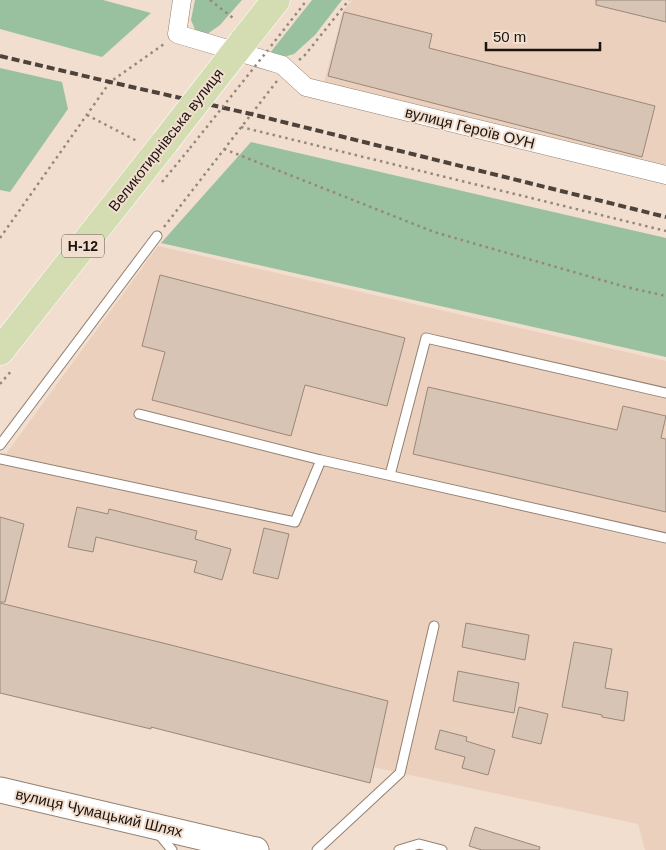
<svg xmlns="http://www.w3.org/2000/svg" width="666" height="850" font-family="Helvetica,sans-serif">
  <style>
    .built { fill: #ebd1bd }
    .green { fill: #99c19f }
    .building { fill: #d7c4b5; stroke: #998779 }
    .lines { fill: none; stroke-linecap: round; stroke-linejoin: round }
    .service-casing { stroke: #938173; stroke-width: 11 }
    .minor-casing { stroke: #938173; stroke-width: 19 }
    .secondary-casing { stroke: #938173; stroke-width: 27 }
    .primary-casing { stroke: #fff; stroke-width: 29 }
    .path { stroke: #95877c; stroke-width: 2.5; stroke-dasharray: 2.5 4; stroke-linecap: butt }
    .service { stroke: #fff; stroke-width: 9 }
    .minor { stroke: #fff; stroke-width: 18 }
    .secondary { stroke: #fff; stroke-width: 25 }
    .primary { stroke: #d4ddb1; stroke-width: 28 }
    .rail { stroke: #4d433c; stroke-width: 4; stroke-dasharray: 8 4; stroke-linecap: butt }
    .primary-bridge-casing { stroke: #fff; stroke-width: 29; stroke-linecap: butt }
    .path-bridge { stroke: #95877c; stroke-width: 2.5; stroke-dasharray: 2.5 4; stroke-linecap: butt }
    .primary-bridge { stroke: #d4ddb1; stroke-width: 28 }
    .labels { text-anchor: middle; stroke-width: 4; stroke-linejoin: round; paint-order: stroke }
    .shield { fill: #f2decf; stroke: #5c5149; stroke-width: 1 }
    .shield-label { font-size: 14px; font-weight: bold; fill: #1b140f }
    .street-label { font-size: 15px; fill: #1b140f; stroke: #f2decf }
  </style>
  <rect width="100%" height="100%" fill="#f2decf"/>
  <g class="built">
    <polygon points="352,0 666,0 666,167 324,82 343,11"/>
    <polygon points="158,246 666,361 666,850 645,850 638,824 0,687 0,462"/>
  </g>
  <g class="green">
    <polygon points="0,0 103,0 151,13 102,57 0,29"/>
    <polygon points="195,0 242,0 220,25 203,37 196,32 191,20"/>
    <polygon points="312,0 342,0 315,35 294,54 280,58 270,53"/>
    <polygon points="0,68 62,82 68,109 10,192 0,190"/>
    <polygon points="251,142 666,238 666,357 161,243"/>
  </g>
  <g class="building">
    <polygon points="596,0 666,0 666,22 596,5"/>
    <polygon points="344,12 432,34 429,48 655,106 642,157 328,76"/>
    <polygon points="160,275 405,338 387,406 305,385 291,436 152,400 165,352 142,346"/>
    <polygon points="428,387 617,430 623,406 666,416 661,438 666,439 666,512 413,454"/>
    <polygon points="77,507 108,514 109,509 197,531 195,539 231,549 222,580 194,572 197,561 96,537 93,552 68,547"/>
    <polygon points="0,517 24,524 5,602 0,602"/>
    <polygon points="264,528 289,534 278,579 253,573"/>
    <polygon points="0,603 171,645 388,701 370,783 151,727 151,729 0,693"/>
    <polygon points="466,623 529,635 525,660 462,647"/>
    <polygon points="574,642 612,649 605,688 628,692 624,721 602,717 602,715 562,707"/>
    <polygon points="458,671 519,683 514,713 453,701"/>
    <polygon points="519,707 548,714 541,744 512,737"/>
    <polygon points="440,730 467,737 466,741 495,750 488,775 462,768 465,757 435,749"/>
    <polygon points="475,827 540,847 539,850 482,850 469,846"/>
  </g>
  <g class="lines">
    <defs>
      <g id="service">
        <polyline points="139,414 321,460"/>
        <polyline points="0,445 157,236"/>
        <polyline points="0,459 295,522 321,460 666,538"/>
        <polyline points="390,475 426,338 666,393"/>
        <polyline points="158,833 172,850"/>
        <polyline points="317,850 400,773 434,626"/>
        <polyline points="399,850 419,844 442,850"/>
      </g>
      <polyline id="minor" points="182,0 177,34 282,65 306,87 666,175"/>
      <polyline id="secondary" points="0,790 256,850"/>
      <g id="primary">
        <polyline points="242,43 276,0"/>
        <polyline points="0,351 165,142"/>
      </g>
    </defs>
    <use href="#service" class="service-casing"/>
    <use href="#minor" class="minor-casing"/>
    <use href="#secondary" class="secondary-casing"/>
    <use href="#primary" class="primary-casing"/>
    <g class="path">
      <polyline points="210,0 233,18"/>
      <polyline points="271,46 307,0"/>
      <polyline points="299,60 305,55 349,0"/>
      <polyline points="87,115 137,141"/>
      <polyline points="241,127 666,231"/>
      <polyline points="224,149 434,232 626,287 666,296"/>
      <polyline points="162,182 190,148"/>
      <polyline points="164,227 277,81"/>
      <polyline points="0,238 110,82 164,44"/>
      <polyline points="0,384 12,370"/>
    </g>
    <use href="#service" class="service"/>
    <use href="#minor" class="minor"/>
    <use href="#secondary" class="secondary"/>
    <use href="#primary" class="primary"/>
    <polyline class="rail" points="0,56 110,82 251,114 666,217"/>
    <defs>
      <polyline id="primary-bridge" points="165,142 242,43"/>
    </defs>
    <use href="#primary-bridge" class="primary-bridge-casing"/>
    <polyline class="path-bridge" points="190,148 268,50"/>
    <use href="#primary-bridge" class="primary-bridge"/>
  </g>
  <g class="labels">
    <rect class="shield" x="62" y="234.5" width="42" height="23" rx="4"/>
    <g class="shield-label">
      <text x="83" y="251">Н-12</text>
    </g>
    <g class="street-label">
      <text transform="translate(470 128) rotate(14)" y="5">вулиця Героїв ОУН</text>
      <text transform="translate(166 140) rotate(-52)" y="5">Великотирнівська вулиця</text>
      <text transform="translate(99 813) rotate(13)" y="5">вулиця Чумацький Шлях</text>
    </g>
  </g>
  <path d="M486 42v8h114v-8" fill="none" stroke="#1b140f" stroke-width="2.5"/>
  <text x="493" y="42" font-size="15" fill="#1b140f" stroke="#f2decf" stroke-width="4" paint-order="stroke">50 m</text>
</svg>
